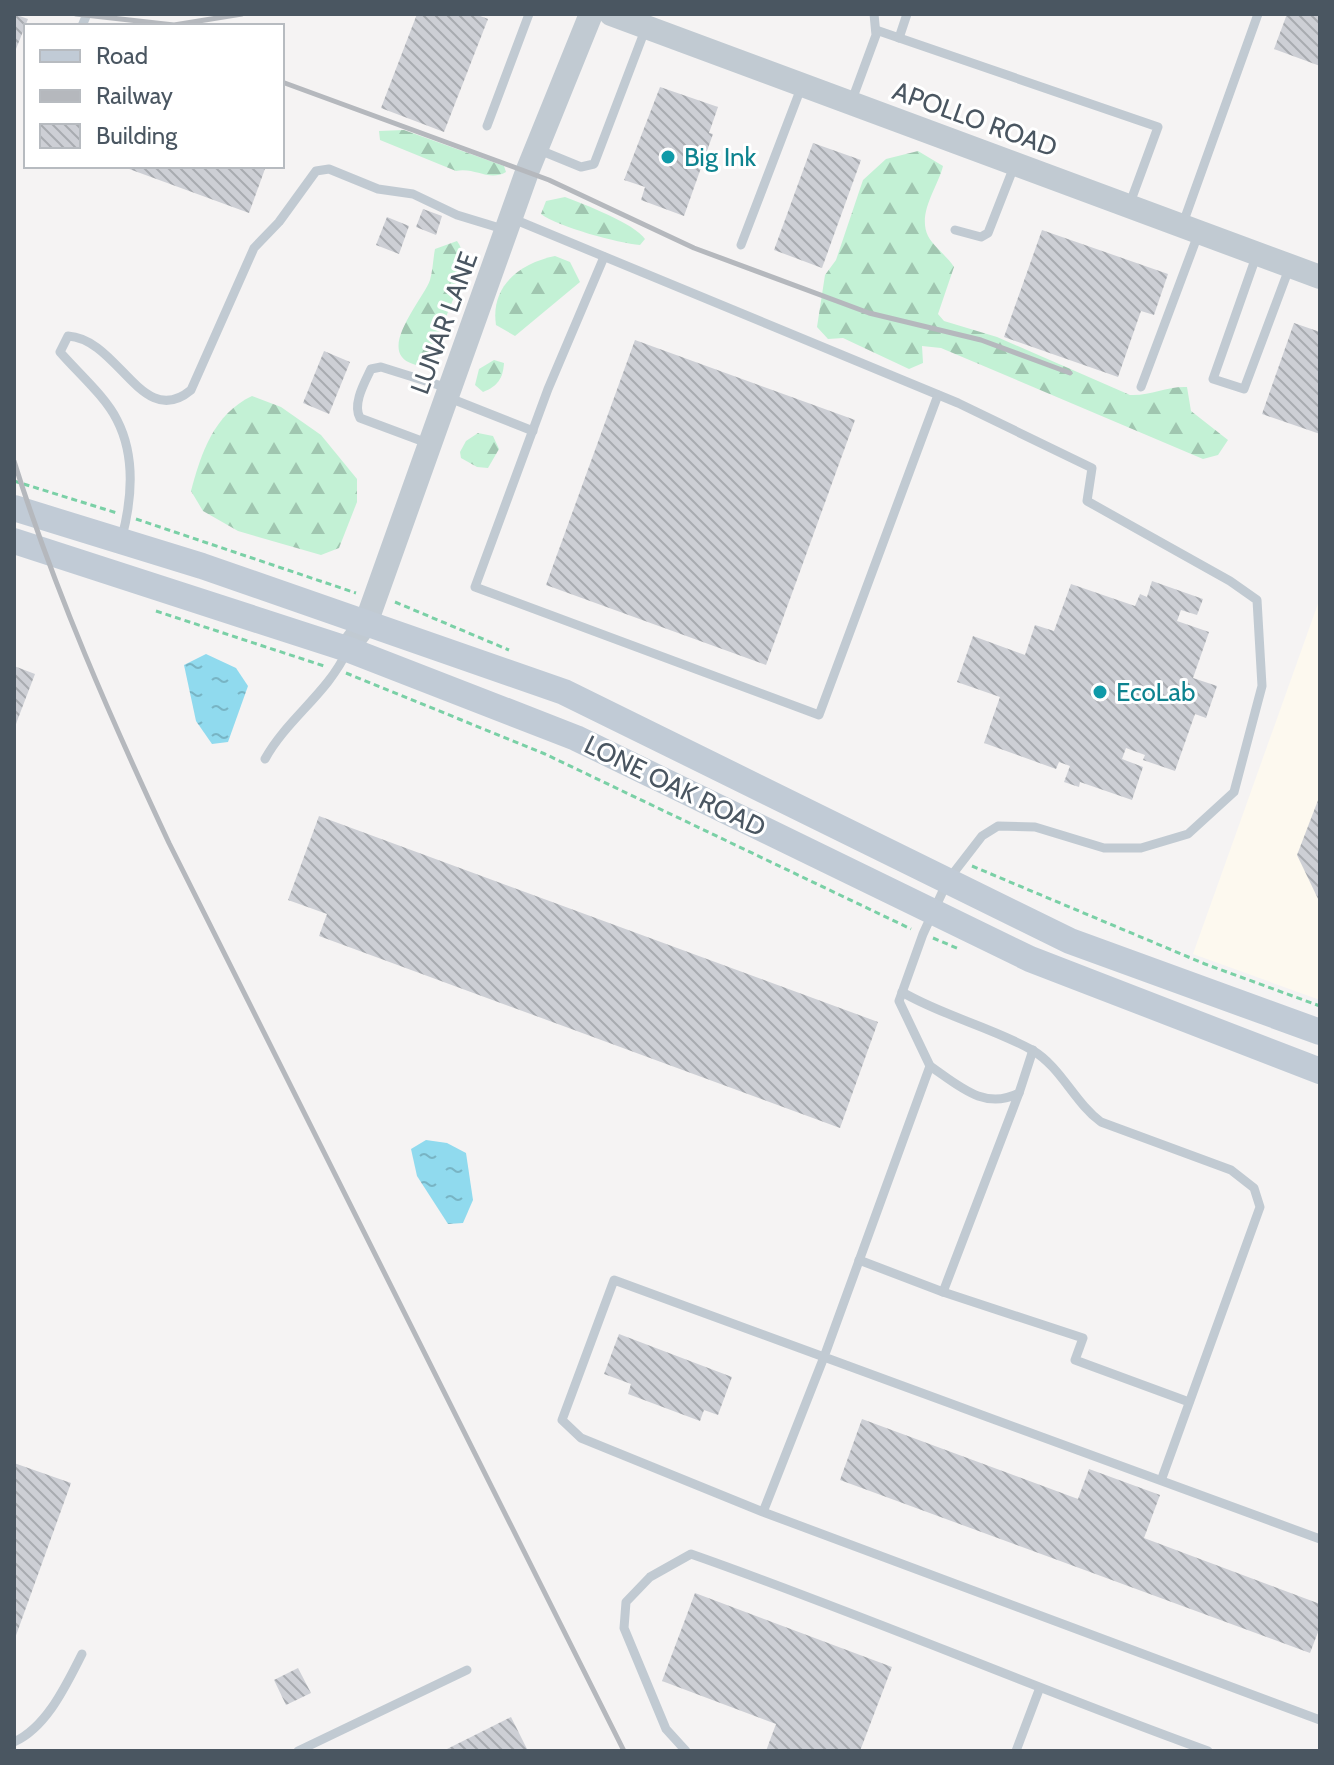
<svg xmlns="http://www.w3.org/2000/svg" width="1334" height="1765" font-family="Cabin,sans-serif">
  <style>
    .commercial { fill: #fdf9ef }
    .forest { fill: url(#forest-firs) }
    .water { fill: url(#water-ripples) }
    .building { fill: url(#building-back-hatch) }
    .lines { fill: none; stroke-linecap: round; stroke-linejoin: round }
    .path { stroke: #7ad0a6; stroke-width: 3; stroke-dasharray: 6 4; stroke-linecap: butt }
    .service { stroke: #c1cad2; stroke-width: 9 }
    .tertiary { stroke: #c1cad2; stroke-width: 24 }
    .secondary { stroke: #c1cbd6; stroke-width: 26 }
    .rail { stroke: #b5b8bd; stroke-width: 5 }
    .culture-dot { fill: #0f9aa8; stroke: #fff; stroke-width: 3 }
    .labels { text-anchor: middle; stroke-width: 6; stroke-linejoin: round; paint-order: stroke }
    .street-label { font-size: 26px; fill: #4a5661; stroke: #fff }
    .culture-label { font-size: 26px; fill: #0d838f; stroke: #fff; text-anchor: start }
  </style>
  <defs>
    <pattern id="forest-firs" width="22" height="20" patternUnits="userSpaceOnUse" patternTransform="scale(2)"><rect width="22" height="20" fill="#c3f1d5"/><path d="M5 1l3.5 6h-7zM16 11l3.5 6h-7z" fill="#a0c6b0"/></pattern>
    <pattern id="water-ripples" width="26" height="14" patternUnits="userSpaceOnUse" patternTransform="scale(2)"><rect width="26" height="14" fill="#90daee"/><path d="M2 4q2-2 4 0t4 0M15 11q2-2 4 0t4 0" fill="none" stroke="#78b4c4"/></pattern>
    <pattern id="building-back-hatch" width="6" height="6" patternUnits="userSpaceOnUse" patternTransform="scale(2)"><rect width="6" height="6" fill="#cdcfd5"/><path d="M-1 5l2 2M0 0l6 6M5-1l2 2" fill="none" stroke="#a8abb0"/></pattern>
  </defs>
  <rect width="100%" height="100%" fill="#f5f3f3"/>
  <polygon class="commercial" points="1320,598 1320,1000 1193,954"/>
  <g class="forest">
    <path d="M404,130L504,166L506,172C489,182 475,167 456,171L380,140L379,131Z"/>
    <path d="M918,151L943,166C938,187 917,213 928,236C934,247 947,256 954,267L938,314L944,321L997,337L1130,395C1151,396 1167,386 1187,387L1191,411L1228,440L1218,455L1203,459L941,348L922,346L923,363L909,369L843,338L828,339L817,327L825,275L836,260L863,180L886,159Z"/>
    <path d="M565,197C584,204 635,224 645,239L640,245C618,243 558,227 541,214L546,201Z"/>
    <path d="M457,241C475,266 450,300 444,324C440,337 446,356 431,364C426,366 419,366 413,364C375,352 423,300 430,280C433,270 433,259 435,249Z"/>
    <path d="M555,256L570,262L580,282L515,336L496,325C490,285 521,263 555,256Z"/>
    <path d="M494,360L504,363C503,378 498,386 483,392L475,385L479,369Z"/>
    <path d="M252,396L281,407L321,435L357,479V502L339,548L321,555L238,531L203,511L191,491C201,453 214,414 252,396Z"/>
    <polygon points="478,433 493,436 499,449 488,468 477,467 461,458 460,452 466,441"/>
  </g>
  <g class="water">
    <polygon points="206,654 236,668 248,686 228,742 212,744 196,721 184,665"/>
    <polygon points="426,1140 447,1143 466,1153 473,1200 463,1223 448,1224 417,1176 411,1149"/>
  </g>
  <g class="building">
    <polygon points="14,14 28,19 14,54"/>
    <polygon points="417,14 475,14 488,19 444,132 381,108"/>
    <polygon points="1287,14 1320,14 1320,66 1274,49"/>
    <polygon points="660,87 718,107 709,133 713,134 684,216 641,200 645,187 624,180"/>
    <polygon points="813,143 861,160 822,268 774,250"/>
    <polygon points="121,166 266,166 249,213"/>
    <polygon points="423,209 442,216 436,235 416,227"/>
    <polygon points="387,217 409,226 399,254 376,245"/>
    <polygon points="1042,230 1168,274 1154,315 1141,311 1118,377 1004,337"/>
    <polygon points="1294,323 1320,332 1320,434 1262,414"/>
    <polygon points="635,340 855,420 766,665 546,585"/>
    <polygon points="324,351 350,362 329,414 303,403"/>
    <polygon points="1152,581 1203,599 1197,615 1181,610 1177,621 1209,632 1193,678 1217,686 1206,718 1195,714 1175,771 1143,760 1145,755 1126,748 1122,759 1143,767 1132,800 1080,782 1079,787 1064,782 1070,766 1059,762 1056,769 984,743 1000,697 957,682 973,636 1025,655 1035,625 1054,631 1071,584 1135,606 1140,594 1147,597"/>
    <polygon points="14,666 35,674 14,729"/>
    <polygon points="1320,795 1320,903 1297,855"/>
    <polygon points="319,816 878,1022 840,1128 319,936 327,914 288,900"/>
    <polygon points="619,1334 732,1377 718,1415 704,1410 700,1421 628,1394 631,1384 604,1374"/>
    <polygon points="862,1419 1078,1499 1089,1469 1160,1495 1144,1538 1320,1604 1320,1627 1310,1653 840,1480"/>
    <polygon points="14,1463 71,1483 14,1641"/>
    <polygon points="695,1593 892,1667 860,1751 766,1751 776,1724 662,1681"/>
    <polygon points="298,1668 311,1693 286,1705 274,1680"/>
    <polygon points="511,1717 528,1751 443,1751"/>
  </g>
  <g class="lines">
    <g class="path">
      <polyline points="14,481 117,513"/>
      <polyline points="136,519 356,593"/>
      <polyline points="395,602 509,650"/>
      <polyline points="156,611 324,666"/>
      <polyline points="346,673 545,754 911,929"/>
      <polyline points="972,866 1205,964 1320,1006"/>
      <polyline points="933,938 959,949"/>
    </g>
    <g class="service">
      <polyline points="82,26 87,14"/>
      <polyline points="876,30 1158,127 1130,203"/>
      <polyline points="899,38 907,14"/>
      <polyline points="852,100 876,35 874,14"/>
      <polyline points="487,126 529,14"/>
      <polyline points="537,149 581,167 594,164 645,30"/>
      <polyline points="511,218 958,403 1092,468 1087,501 1230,581 1257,600 1262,686 1234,792 1188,834 1141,848 1104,848 1035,827 998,826 982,836 948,880 923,934 899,1001 930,1066 824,1357 1320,1539"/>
      <polyline points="1182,226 1258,14"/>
      <polyline points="955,230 981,237 988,233 1015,164"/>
      <polyline points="741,245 801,88"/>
      <polyline points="1257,254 1213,379 1244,389 1290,266"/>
      <polyline points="604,257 548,389 475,587 819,715 938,395"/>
      <polyline points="1141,387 1199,232"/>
      <polyline points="447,397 533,431"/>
      <path d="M427,443L360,418C352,404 365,382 371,369L381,367L448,388"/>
      <path d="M122,537C132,499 136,457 117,420C105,396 78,373 60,352L68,336C119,339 142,431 191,390L254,248L279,222L316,171L329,169L378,189L413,194L457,215L503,229"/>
      <path d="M265,759C287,719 328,693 347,651"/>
      <path d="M902,992C943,1016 991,1027 1032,1050C1061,1067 1074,1102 1101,1122L1231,1170L1254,1188L1260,1207L1162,1478"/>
      <path d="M930,1066C958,1085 984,1111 1019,1093L1033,1050"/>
      <polyline points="859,1260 943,1292 1019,1093"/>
      <polyline points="943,1292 1083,1338 1075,1360 1189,1402"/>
      <polyline points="763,1512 824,1357 614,1280 562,1420 581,1438 763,1512 1320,1720"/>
      <path d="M14,1742C47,1727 66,1685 82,1654"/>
      <polyline points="298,1751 467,1670"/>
      <path d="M686,1751L666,1729L624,1628L626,1602L650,1577L691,1554C865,1615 1034,1688 1208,1751"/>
      <polyline points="1016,1751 1039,1690"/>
    </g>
    <g class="tertiary">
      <polyline points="611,14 1320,277"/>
      <polyline points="347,649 366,623 527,172 591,14"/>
    </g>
    <g class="secondary">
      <polyline points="14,508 202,566 564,692 1070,941 1320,1032"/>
      <polyline points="14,541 347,649 576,738 1030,959 1320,1071"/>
    </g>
    <g class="rail">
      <polyline points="76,14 174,25 242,14"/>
      <polyline points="282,82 549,180 694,248 869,313 981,340 1070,373"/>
      <path d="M14,461C55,592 111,719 169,843L624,1751"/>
    </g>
  </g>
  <g class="culture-dot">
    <circle cx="668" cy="157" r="8"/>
    <circle cx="1100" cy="692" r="8"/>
  </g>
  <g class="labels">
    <g class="street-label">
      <text transform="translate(975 119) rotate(20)" y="9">APOLLO ROAD</text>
      <text transform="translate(444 323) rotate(-70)" y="9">LUNAR LANE</text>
      <text transform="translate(675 786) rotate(26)" y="9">LONE OAK ROAD</text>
    </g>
    <g class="culture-label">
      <text x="684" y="166">Big Ink</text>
      <text x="1116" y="701">EcoLab</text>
    </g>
  </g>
  <rect width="1334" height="1765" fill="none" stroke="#4a5661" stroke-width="32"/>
  <rect x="24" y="24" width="260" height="144" fill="#ffffff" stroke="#b7bbc0" stroke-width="2"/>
  <rect x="40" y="50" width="40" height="12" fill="#c1cbd6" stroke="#b7bbc0" stroke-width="2"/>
  <text x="96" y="64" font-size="24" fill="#4a5661">Road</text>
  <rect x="40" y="90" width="40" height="12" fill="#b5b8bd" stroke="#b7bbc0" stroke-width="2"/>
  <text x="96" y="104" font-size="24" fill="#4a5661">Railway</text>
  <rect x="40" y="124" width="40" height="24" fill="url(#building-back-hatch)" stroke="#b7bbc0" stroke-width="2"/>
  <text x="96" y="144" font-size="24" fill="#4a5661">Building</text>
</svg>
